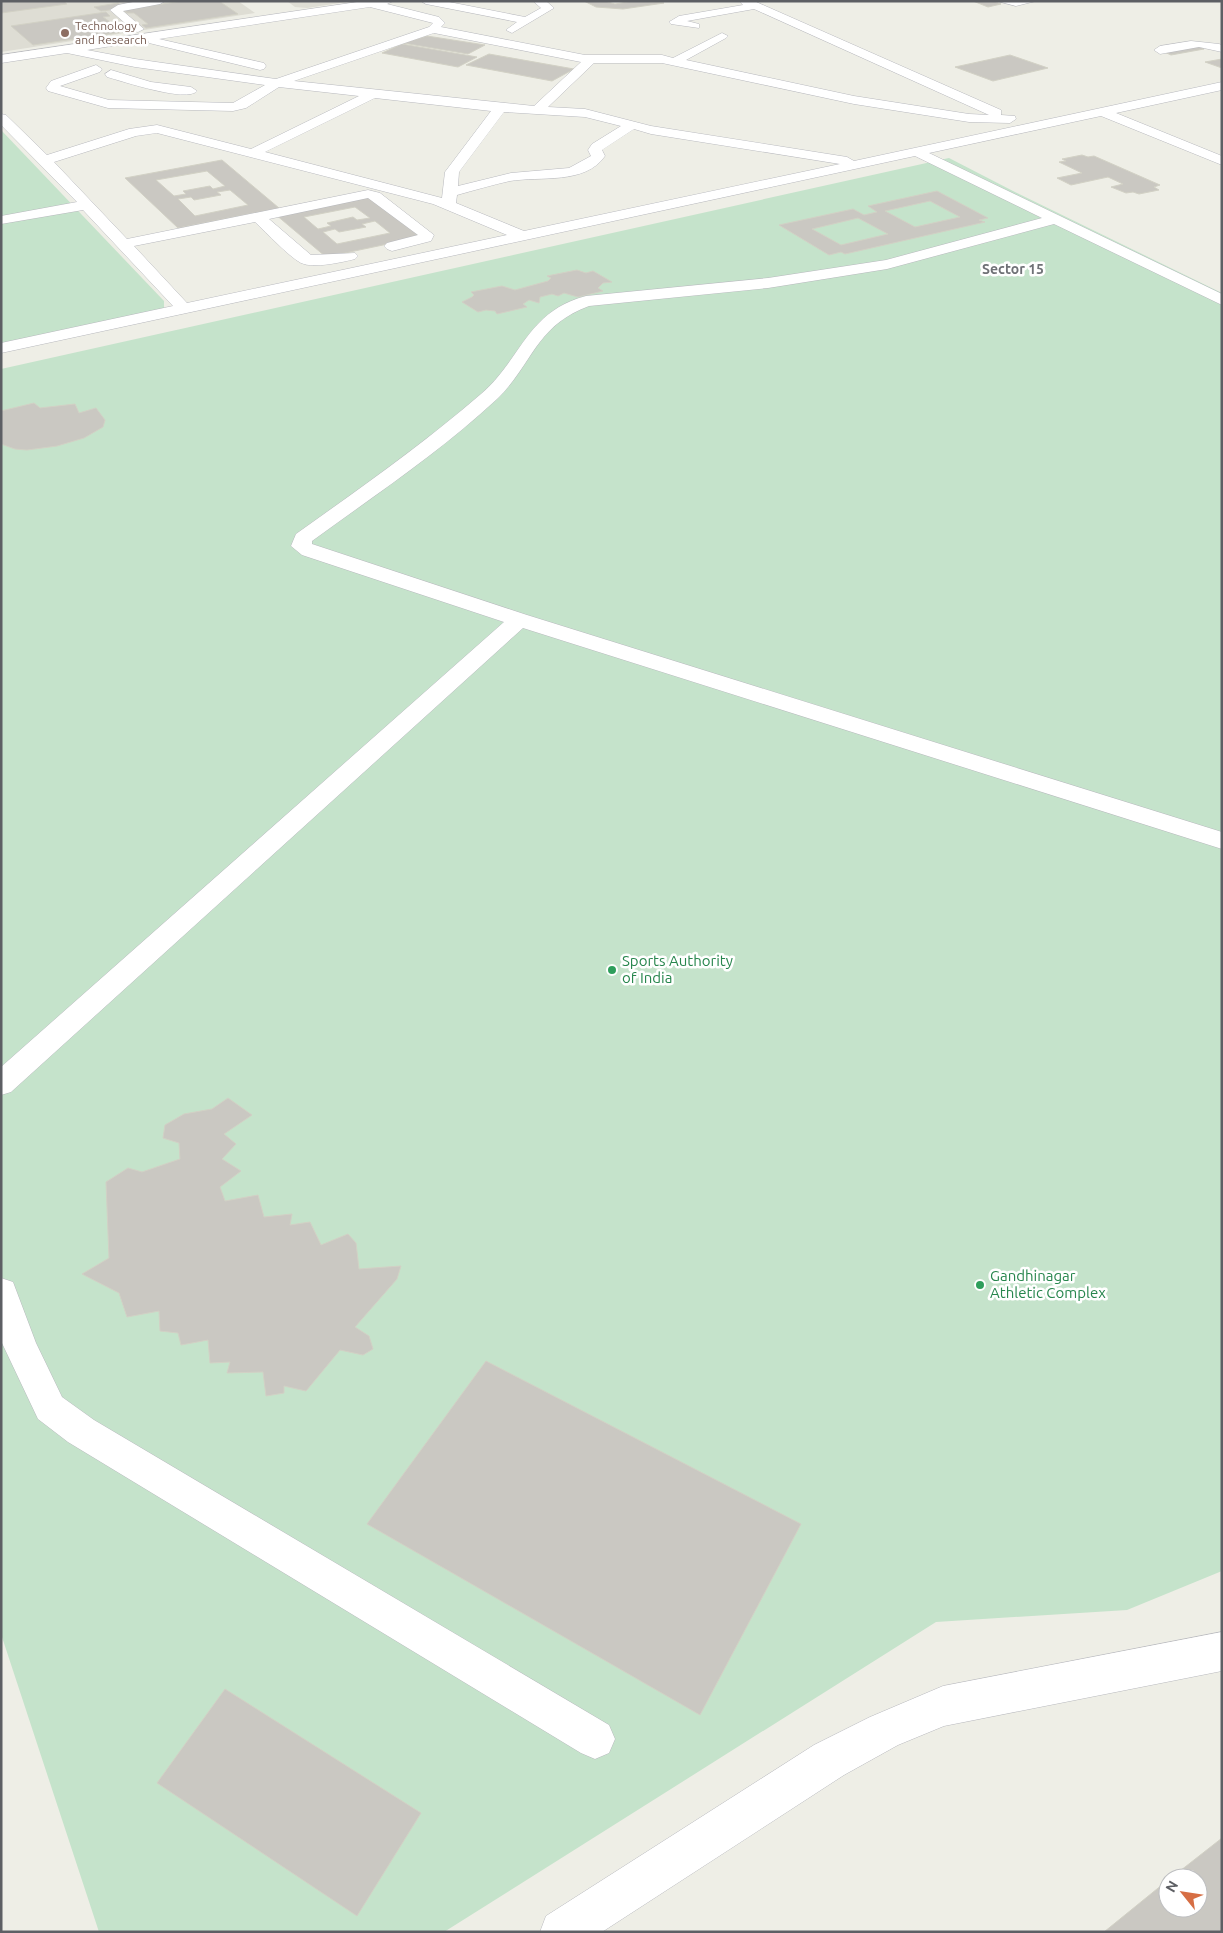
<svg xmlns="http://www.w3.org/2000/svg" width="1223" height="1933" font-family="Ubuntu,sans-serif">
  <style>
    .education { fill: #deddd4 }
    .green { fill: #c5e3cb }
    .building { fill: #cac8c2; stroke: #d2d1c5; fill-rule: evenodd }
    .lines { fill: none; stroke-linecap: round; stroke-linejoin: round }
    .minor-casing { stroke: #b8b9be; stroke-width: 1 }
    .minor { fill: #fff; fill-rule: evenodd }
    .education-dot { fill: #8d6e63; stroke: #fff; stroke-width: 2 }
    .leisure-dot { fill: #2e9e5b; stroke: #fff; stroke-width: 2 }
    .labels { text-anchor: middle; stroke-width: 5; stroke-linejoin: round; paint-order: stroke }
    .far-education-label { font-size: 12px; fill: #785e54; stroke: #fff; text-anchor: start }
    .far-neighbourhood-label { font-size: 14px; font-weight: bold; fill: #6f7176; stroke: #fff }
    .leisure-label { font-size: 15px; fill: #27864d; stroke: #fff; text-anchor: start }
  </style>
  <rect width="100%" height="100%" fill="#eeeee6"/>
  <g class="education">
    <polygon points="1,1 238,1 255,13 1,52"/>
    <polygon points="287,1 353,1 307,8 295,7"/>
  </g>
  <g class="green">
    <polygon points="1,130 164,301 164,315 1,350"/>
    <polygon points="949,158 1013,191 1222,293 1222,1571 1127,1610 936,1622 444,1932 99,1932 1,1634 1,369"/>
  </g>
  <g class="building">
    <polygon points="1,1 64,1 67,4 1,13"/>
    <polygon points="183,1 219,1 238,14 146,28 142,25 148,24 134,13 127,13 123,10"/>
    <polygon points="584,1 604,1 615,4 634,1 664,3 623,9 596,7"/>
    <polygon points="973,1 993,1 1001,4 988,7"/>
    <polygon points="118,3 125,8 101,11 94,7"/>
    <polygon points="106,12 110,16 103,17 117,27 124,27 129,31 33,45 11,26"/>
    <polygon points="427,36 485,45 468,54 403,43"/>
    <polygon points="402,44 477,57 458,67 382,53"/>
    <polygon points="1195,45 1204,49 1171,55 1162,51"/>
    <polygon points="489,54 574,69 552,81 466,65"/>
    <polygon points="1010,55 1048,68 993,81 955,67"/>
    <polygon points="1222,59 1222,68 1205,62"/>
    <polygon points="1082,155 1088,157 1094,156 1160,185 1154,187 1159,190 1139,194 1133,192 1126,193 1111,187 1123,184 1108,177 1071,185 1057,178 1082,173 1059,162 1066,161 1062,159"/>
    <path d="M222,160L279,208L178,228L125,178ZM207,171L225,186L213,189L210,186L183,191L186,194L174,196L156,180ZM230,190L248,205L195,216L178,199L191,197L194,200L221,195L217,192Z"/>
    <path d="M937,191L988,218L979,220L985,222L845,254L841,252L829,255L779,225L853,209L864,215L877,212L868,206ZM930,201L960,217L915,227L885,211ZM858,218L888,234L841,245L812,229Z"/>
    <path d="M366,196L421,237L326,257L275,214ZM355,207L370,218L357,220L353,217L327,223L331,226L318,229L304,217ZM375,221L390,233L337,244L323,232L335,229L339,232L366,227L362,224Z"/>
    <polygon points="577,270 586,273 593,271 612,282 603,283 598,288 603,291 578,297 564,293 558,296 552,294 540,297 539,303 529,300 523,304 527,307 497,314 495,311 486,310 478,312 462,302 472,297 474,295 471,292 502,286 515,290 548,281 551,278 547,276"/>
    <polygon points="34,403 40,408 75,404 79,413 96,408 105,420 103,427 84,438 57,446 27,450 15,449 1,444 1,411"/>
    <polygon points="228,1098 252,1115 224,1134 236,1144 222,1159 241,1171 220,1187 225,1201 258,1195 264,1217 292,1214 290,1225 310,1222 321,1245 348,1234 356,1243 359,1269 401,1266 397,1279 355,1327 369,1336 373,1349 363,1355 340,1350 306,1391 284,1386 284,1393 266,1396 263,1372 227,1373 230,1362 210,1363 208,1340 181,1345 178,1333 160,1331 159,1311 127,1317 119,1293 82,1274 109,1258 106,1182 128,1168 142,1172 180,1159 179,1143 163,1138 165,1125 184,1114 212,1109"/>
    <polygon points="486,1361 801,1524 700,1715 367,1524"/>
    <polygon points="225,1689 421,1813 357,1916 157,1783"/>
    <polygon points="1222,1838 1222,1932 1104,1932 1168,1880 1168,1908 1198,1908 1198,1878 1171,1878"/>
  </g>
  <g class="lines">
    <defs>
      <g id="minor">
        <polygon points="138,1 165,1 160,4 123,11 144,29 138,32 134,31 110,10 118,5"/>
        <path d="M364,1H393L387,4L439,17L445,23L441,27L585,55H662L673,58L722,33L728,36L726,38L686,60L854,96L969,114L989,115L754,9L687,21L699,24V28L671,24L669,22L679,16L743,5L739,1H754L1001,110V115L1015,116L1016,119L1010,123L969,122L854,104L662,63H594L548,107L585,109L651,126L847,157L854,161L1222,82V90L1116,113L1222,156V165L1101,116L929,153L1222,294V305L1054,224L887,269L768,288L589,306C535,326 533,364 497,399C440,452 375,495 312,541V544L527,615L1222,832V849L523,628L11,1092L1,1095V1067L504,622L302,555L291,546L296,534C359,489 422,445 481,394C521,360 527,311 586,296L768,278L886,260L1042,218L915,156L1,353V343L173,306L83,210L1,224V216L77,202L1,125V114L6,115L47,155L129,129L157,125L251,149L359,96L279,87L246,108L233,111L108,108L48,91L46,88L51,81L96,65L102,69L100,72L60,86L109,100L233,103L265,85L135,67L67,53L1,63V55ZM370,7L433,23L429,27L276,79L135,59L87,50L148,40L149,43L260,70L264,69L266,66L264,63L159,39ZM434,33L581,62L534,106L294,81ZM375,98L491,111L445,172L442,198L265,152ZM504,112L585,117L621,126L592,144L588,150L591,156L569,168L511,173L458,186L459,172ZM634,129L651,134L840,164L524,231L456,203L457,195C475,190 492,185 510,181C540,176 585,185 605,156L602,150ZM157,133L433,204L507,235L187,303L134,246L255,222C267,233 288,256 301,263C313,269 343,262 355,259L358,256L355,253L311,255L269,219L368,198L418,235L387,243L384,246L387,249L392,251L431,241L434,235L380,193L368,190L127,239L54,162L136,136Z"/>
        <polygon points="421,1 444,1 525,17 541,8 533,1 546,1 554,8 512,33 506,30 517,22 426,4"/>
        <polygon points="997,1 1036,1 1016,6"/>
        <polygon points="1191,41 1219,44 1222,45 1222,52 1199,47 1160,54 1154,50 1160,46"/>
        <path d="M111,70L151,82L191,87L197,91C187,103 122,81 107,77L105,74Z"/>
        <polygon points="1,1278 13,1282 36,1343 62,1397 94,1420 609,1725 615,1739 609,1753 595,1759 581,1753 68,1442 38,1419 2,1343"/>
        <polygon points="1222,1632 1222,1671 944,1726 898,1745 844,1775 602,1932 540,1932 546,1916 814,1745 870,1717 943,1686"/>
      </g>
    </defs>
    <use href="#minor" class="minor-casing"/>
    <use href="#minor" class="minor"/>
  </g>
  <circle class="education-dot" cx="65" cy="33" r="5"/>
  <g class="leisure-dot">
    <circle cx="612" cy="970" r="5"/>
    <circle cx="980" cy="1285" r="5"/>
  </g>
  <g class="labels">
    <g class="far-education-label">
      <text x="75" y="30">Technology<tspan x="75" dy="14">and Research</tspan></text>
    </g>
    <g class="far-neighbourhood-label">
      <text x="1013" y="274">Sector 15</text>
    </g>
    <g class="leisure-label">
      <text x="622" y="966">Sports Authority<tspan x="622" dy="17">of India</tspan></text>
      <text x="990" y="1281">Gandhinagar<tspan x="990" dy="17">Athletic Complex</tspan></text>
    </g>
  </g>
  <rect width="1223" height="1933" fill="none" stroke="#5d5f64" stroke-width="5"/>
  <g transform="translate(1183 1893) rotate(300)"><circle r="24" fill="#ffffff" stroke="#bebfc1"/>
  <path d="M0-4L9 19L0 12L-9 19Z" fill="#d66e44"/>
  <text y="-8" font-size="14" font-weight="bold" text-anchor="middle" fill="#5d5f64">N</text>
  </g>
</svg>
